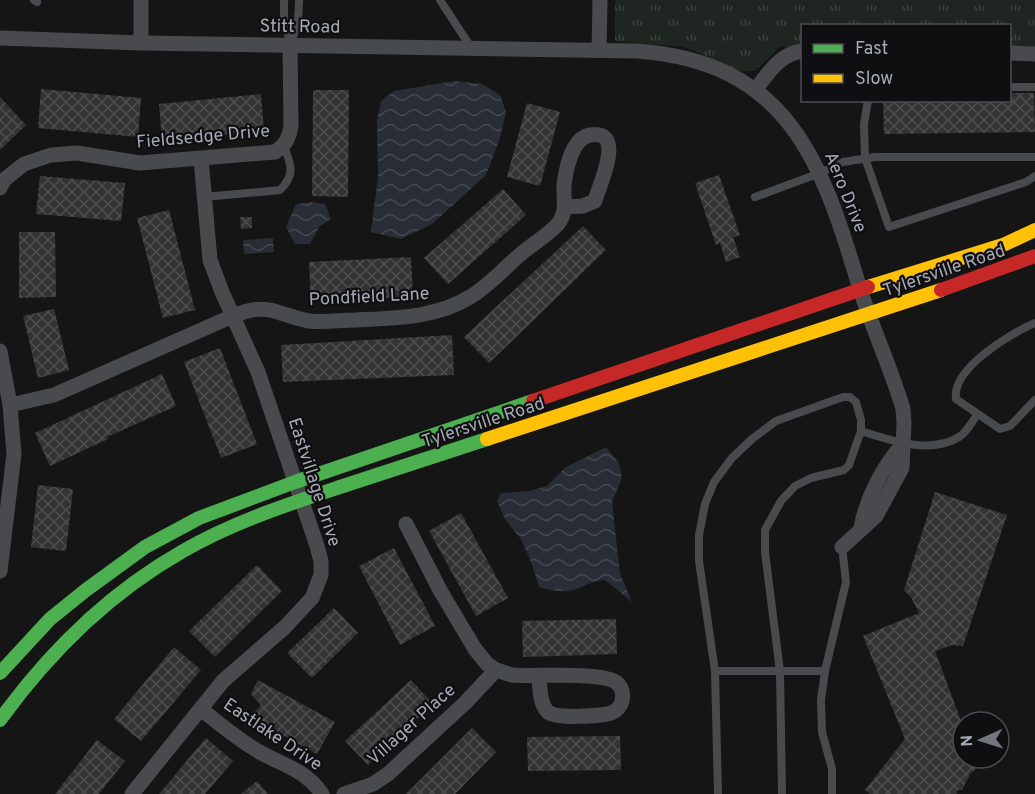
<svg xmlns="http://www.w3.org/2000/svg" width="1035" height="794" font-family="Overpass,sans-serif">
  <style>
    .grass { fill: url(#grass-tufts) }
    .water { fill: url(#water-waves) }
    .building { fill: url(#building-cross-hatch) }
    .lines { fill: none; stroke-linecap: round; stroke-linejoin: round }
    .lane { stroke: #494a4d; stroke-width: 8 }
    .street { stroke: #494a4d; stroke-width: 15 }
    .fast { stroke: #4caf50; stroke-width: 14 }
    .slow { stroke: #ffc107; stroke-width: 14 }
    .jam { stroke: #c62828; stroke-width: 14 }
    .labels { text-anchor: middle; stroke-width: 4.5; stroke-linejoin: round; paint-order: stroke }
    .street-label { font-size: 18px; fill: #a6aab5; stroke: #0f0f11 }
  </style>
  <defs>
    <pattern id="grass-tufts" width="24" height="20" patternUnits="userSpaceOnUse" patternTransform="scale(1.5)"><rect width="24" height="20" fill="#1f2520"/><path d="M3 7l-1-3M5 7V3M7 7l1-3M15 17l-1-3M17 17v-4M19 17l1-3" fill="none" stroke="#3d423e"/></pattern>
    <pattern id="water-waves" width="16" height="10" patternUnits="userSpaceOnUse" patternTransform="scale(1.5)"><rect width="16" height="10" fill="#292e36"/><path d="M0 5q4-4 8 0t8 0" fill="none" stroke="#454a51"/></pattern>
    <pattern id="building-cross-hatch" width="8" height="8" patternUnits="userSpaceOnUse" patternTransform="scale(1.5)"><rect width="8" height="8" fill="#333334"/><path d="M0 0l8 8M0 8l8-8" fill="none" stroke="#4e4e4f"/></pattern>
  </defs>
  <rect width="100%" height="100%" fill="#151515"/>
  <polygon class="grass" points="615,0 1035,0 1035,47 1010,47 1010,26 802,26 802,47 780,47 755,71 739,71 685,47 615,41"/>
  <g class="water">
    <polygon points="455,81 482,84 500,95 506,112 500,138 486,175 432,224 401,239 371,232 378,176 377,120 381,101 394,91"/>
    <polygon points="312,202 325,204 331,219 319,227 310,244 295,244 286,227 296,204"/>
    <polygon points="273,238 274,252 244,254 243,240"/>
    <path d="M606,447L619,463L622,478L612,502L620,574L632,602L605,580C593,581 588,584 577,589C566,593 550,591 539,587L532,564L521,539L505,519L497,501L501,493L529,491L547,486L566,467Z"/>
  </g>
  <g class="building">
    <polygon points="41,89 141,98 138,137 38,128"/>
    <polygon points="313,90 349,90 348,197 312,196"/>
    <polygon points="1010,93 1034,93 1035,132 884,134 883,100 1010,100"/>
    <polygon points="261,94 264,131 162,140 159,104"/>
    <polygon points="0,97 26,125 0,150"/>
    <polygon points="527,103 560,112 540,186 507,177"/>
    <polygon points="719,175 740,235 733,237 740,257 726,262 720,243 716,245 695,183"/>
    <polygon points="40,176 125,183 121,221 36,214"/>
    <polygon points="503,189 526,215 448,284 424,258"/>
    <polygon points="169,210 195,310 163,318 137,218"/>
    <polygon points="240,217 252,217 252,228 241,229"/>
    <polygon points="583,226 606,250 489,363 464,337"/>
    <polygon points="19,232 55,232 56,297 19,298"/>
    <polygon points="411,257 413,297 311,302 309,262"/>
    <polygon points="54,309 69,370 38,378 23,316"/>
    <polygon points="452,335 454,375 283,382 281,345"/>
    <polygon points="220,348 257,444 221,458 184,362"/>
    <polygon points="162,374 176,406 107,437 108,439 50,466 35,433"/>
    <polygon points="38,485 73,489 66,551 31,547"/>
    <polygon points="935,492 1007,515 963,646 952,645 935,651 963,726 963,758 975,758 978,767 970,774 962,790 957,790 957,794 870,794 865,790 905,739 863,636 919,613 911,597 904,590"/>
    <polygon points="461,513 508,598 476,616 429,531"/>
    <polygon points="394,548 435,626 400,645 359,566"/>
    <polygon points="257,565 282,591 215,657 189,631"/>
    <polygon points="334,608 358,633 312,678 287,653"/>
    <polygon points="616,619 617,654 523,657 522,621"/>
    <polygon points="174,647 201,670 141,741 114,719"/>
    <polygon points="258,680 335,722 317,754 250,717 261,705 251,694"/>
    <polygon points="411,680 433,704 368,765 345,741"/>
    <polygon points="472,728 496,752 455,794 406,794"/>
    <polygon points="620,736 621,770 528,771 527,737"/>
    <polygon points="206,738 233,761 205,794 159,794"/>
    <polygon points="97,740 125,761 99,794 55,794"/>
    <polygon points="257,781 268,794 241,794"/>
  </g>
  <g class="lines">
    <g class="lane">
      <polyline points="34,0 37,2"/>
      <polyline points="284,0 284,18 290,43"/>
      <polyline points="440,0 472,49"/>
      <polyline points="290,46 298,21 299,0"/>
      <polyline points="1010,87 1035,87"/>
      <polyline points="868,100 864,124 865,158 889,227 1026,182 1035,176"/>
      <path d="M204,197L280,190C296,174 291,165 284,146"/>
      <polyline points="755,197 820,173 843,162 875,157 1035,157"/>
      <path d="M1035,323C1011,333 951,369 956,399L1000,429L1010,426L1035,400"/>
      <path d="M861,431C890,440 930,455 959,437C966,433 972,422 977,415"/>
      <polyline points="715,671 825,671"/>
      <polyline points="718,794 715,671 699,561 699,535 705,504 714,482 732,458 752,439 776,421 843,397 850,397 856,402 861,420 861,431 849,465 844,470 811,478 795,486 781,501 765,530 765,552 780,671 782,794"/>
      <polyline points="832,794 832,769 822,732 821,700 825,671 846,582 842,547"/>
    </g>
    <g class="street">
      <path d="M0,38L141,43L637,51C789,62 822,162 860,289C873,330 891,368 903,409L904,423L902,468L876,516L842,547"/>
      <polyline points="141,43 141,0"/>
      <polyline points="599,50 600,0"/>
      <polyline points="1010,53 1035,54"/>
      <path d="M756,89C769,72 780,54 802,51"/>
      <path d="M0,188L4,180L24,164L51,155L77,153L140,163L275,152C285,145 289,139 291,126L290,46"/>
      <polyline points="0,351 10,405 14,454 0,571"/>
      <path d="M10,405L54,395L226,319C240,313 254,307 270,310C283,313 296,319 309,321C324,323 340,320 355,320C394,318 436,318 470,297C490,285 505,267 522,253C534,243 548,235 558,224C568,211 563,199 564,185C566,169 572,138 590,135C627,129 599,185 595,201L583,206L565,207"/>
      <path d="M406,524L441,592L475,649L487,664L496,670L512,675C534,677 604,671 617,683C623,688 624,697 621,704C618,710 613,713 607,714C596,716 556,719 548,712C539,704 540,687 539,676"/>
      <path d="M861,528C866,499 883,466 903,444"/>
      <path d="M201,709C218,723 234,736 253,748C277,764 304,767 322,794"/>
      <polyline points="132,794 223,681 285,627 312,598 321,575 321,561 317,546 258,372 222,292 210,260 201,159"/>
      <polyline points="344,794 373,784 388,774 465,703 496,670"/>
    </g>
    <g class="fast">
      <polyline points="0,673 50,619 86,590 145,547 199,518 295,482 533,401"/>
      <path d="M0,720C50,651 109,593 183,551C233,522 289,504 343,486C391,470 439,455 487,439"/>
    </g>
    <g class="slow">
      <polyline points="868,287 1003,245 1035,230"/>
      <polyline points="487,439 941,290"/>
    </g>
    <g class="jam">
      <polyline points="941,290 1035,256"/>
      <polyline points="533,401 868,287"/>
    </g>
  </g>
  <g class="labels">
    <g class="street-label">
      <text transform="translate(300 26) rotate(1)" y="6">Stitt Road</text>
      <text transform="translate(203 136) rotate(-5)" y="6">Fieldsedge Drive</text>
      <text transform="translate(846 192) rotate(68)" y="6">Aero Drive</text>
      <text transform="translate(944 270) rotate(-19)" y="6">Tylersville Road</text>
      <text transform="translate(369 296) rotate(-3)" y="6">Pondfield Lane</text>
      <text transform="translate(483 422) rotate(-18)" y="6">Tylersville Road</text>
      <text transform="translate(315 482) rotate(72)" y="6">Eastvillage Drive</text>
      <text transform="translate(411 724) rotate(-42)" y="6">Villager Place</text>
      <text transform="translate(273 734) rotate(34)" y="6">Eastlake Drive</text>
    </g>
  </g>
  <rect x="801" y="24" width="210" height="78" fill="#0f0f11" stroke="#4b4d53" stroke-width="1.5"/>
  <rect x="813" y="44" width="30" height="9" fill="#4caf50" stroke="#4b4d53" stroke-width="1.5"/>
  <text x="855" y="54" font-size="18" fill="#a6aab5">Fast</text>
  <rect x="813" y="74" width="30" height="9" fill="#ffc107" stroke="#4b4d53" stroke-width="1.5"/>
  <text x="855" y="84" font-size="18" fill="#a6aab5">Slow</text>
  <g transform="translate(981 740) rotate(267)"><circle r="28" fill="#0f0f11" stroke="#4b4d53" stroke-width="1.5"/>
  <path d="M0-4.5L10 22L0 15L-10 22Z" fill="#73767d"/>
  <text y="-9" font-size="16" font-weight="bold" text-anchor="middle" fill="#a6aab5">N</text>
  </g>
</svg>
